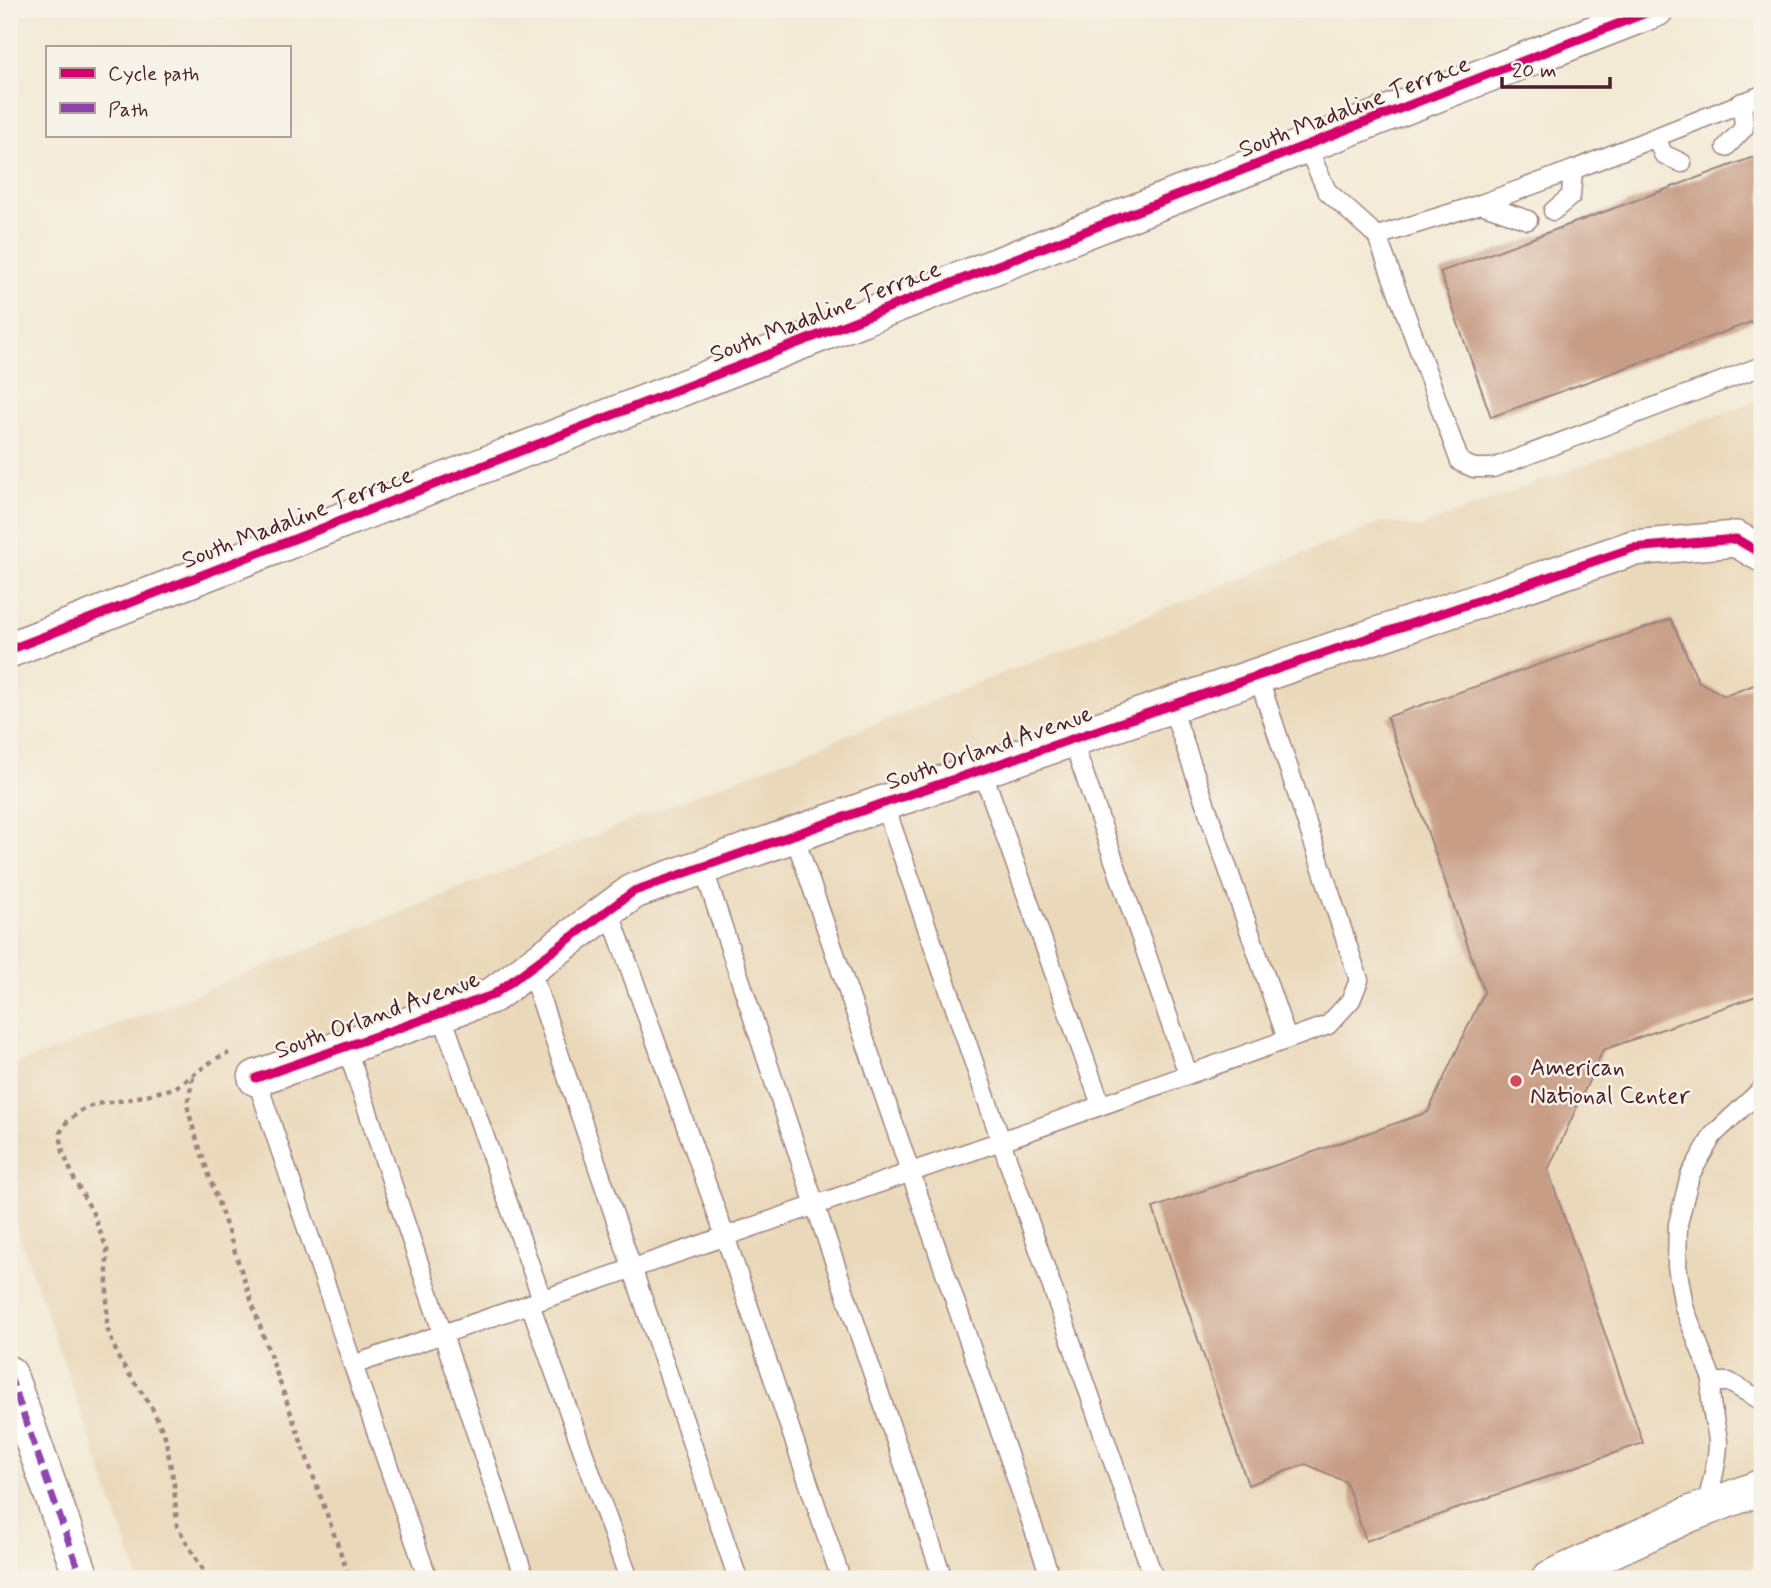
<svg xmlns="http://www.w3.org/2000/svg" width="1771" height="1588" font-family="Mynerve,sans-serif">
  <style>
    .built { fill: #ead8ba }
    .building { fill: #c89d86 }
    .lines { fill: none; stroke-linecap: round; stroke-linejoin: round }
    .lane-casing { stroke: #9e8480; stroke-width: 21 }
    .street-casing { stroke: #9e8480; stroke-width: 38 }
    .path { stroke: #9e8480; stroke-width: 4.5; stroke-dasharray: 5 5; stroke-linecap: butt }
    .lane { stroke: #fff; stroke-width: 18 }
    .street { stroke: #fff; stroke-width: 35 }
    .quiet { stroke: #8e44ad; stroke-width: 7; stroke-dasharray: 14 7; stroke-linecap: butt }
    .cycleway-casing { stroke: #f7f3e8; stroke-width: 13 }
    .cycleway { stroke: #d6006c; stroke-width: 9 }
    .poi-dot { fill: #d1495b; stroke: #f7f3e8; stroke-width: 2.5 }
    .labels { text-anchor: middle; stroke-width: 5; stroke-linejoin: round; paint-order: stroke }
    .street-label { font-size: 24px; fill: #4a1f2b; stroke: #f7f3e8 }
    .poi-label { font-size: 24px; fill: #4a1f2b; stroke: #f7f3e8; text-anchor: start }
  </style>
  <rect width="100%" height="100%" fill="#f7f3e8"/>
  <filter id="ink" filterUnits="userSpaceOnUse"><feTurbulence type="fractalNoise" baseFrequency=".0143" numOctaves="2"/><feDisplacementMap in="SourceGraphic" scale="14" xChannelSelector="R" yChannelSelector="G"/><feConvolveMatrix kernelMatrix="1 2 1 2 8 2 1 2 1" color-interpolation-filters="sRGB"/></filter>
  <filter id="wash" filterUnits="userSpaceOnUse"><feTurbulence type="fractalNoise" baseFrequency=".00686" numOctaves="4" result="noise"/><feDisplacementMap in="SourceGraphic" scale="28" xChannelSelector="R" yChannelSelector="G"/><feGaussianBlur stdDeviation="1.57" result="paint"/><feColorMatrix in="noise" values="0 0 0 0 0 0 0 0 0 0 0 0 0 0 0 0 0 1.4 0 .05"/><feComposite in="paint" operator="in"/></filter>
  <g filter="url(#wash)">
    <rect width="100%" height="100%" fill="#f3ead5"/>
    <polygon class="built" points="1762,398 1762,1564 1733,1576 1734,1579 139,1579 9,1206 9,1068 1385,521 1417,528"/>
    <g id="blocks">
      <g class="building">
        <polygon points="1762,154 1762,318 1491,417 1440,272"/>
        <polygon points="1671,619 1698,681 1725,696 1762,682 1762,994 1603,1050 1548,1170 1643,1443 1366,1541 1346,1482 1306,1464 1248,1485 1153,1208 1428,1112 1484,992 1387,717"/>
      </g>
    </g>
  </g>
  <g filter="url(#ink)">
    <use href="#blocks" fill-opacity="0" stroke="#9e8480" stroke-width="2"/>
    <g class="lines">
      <defs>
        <g id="lane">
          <polyline points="1762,95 1573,170 1481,204 1377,236 1460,462 1474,468 1493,468 1762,366"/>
          <polyline points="1656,137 1663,154 1682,163"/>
          <polyline points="1306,145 1327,191 1377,236"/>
          <polyline points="1726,147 1744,128 1742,102"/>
          <polyline points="1481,204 1528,220"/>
          <polyline points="1553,211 1571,196 1573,170"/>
          <polyline points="1171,705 1287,1039"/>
          <polyline points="1072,739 1188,1074"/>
          <polyline points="982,770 1101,1105"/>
          <polyline points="794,835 1051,1579"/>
          <polyline points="703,867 815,1205 943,1579"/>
          <polyline points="609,910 725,1236 841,1579"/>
          <polyline points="530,968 738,1579"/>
          <polyline points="441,1013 542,1299"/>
          <polyline points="346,1046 525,1579"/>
          <polyline points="256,1078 353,1365 1001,1141 884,803"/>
          <polyline points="530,1304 629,1579"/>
          <polyline points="353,1365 428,1579"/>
          <polyline points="1713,1382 1684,1307 1677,1266 1678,1224 1690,1175 1713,1135 1762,1089"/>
          <path d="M1706,1508C1710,1487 1718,1464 1718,1442C1717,1423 1706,1400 1713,1382H1729L1762,1401"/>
          <polyline points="1154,1579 1001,1141 1328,1025 1351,1000 1359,980 1258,676"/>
        </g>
        <g id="street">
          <polyline points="9,650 1656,9"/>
          <polyline points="256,1078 493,995 634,891 884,803 1633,548 1736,539 1762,554"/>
          <polyline points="9,1374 82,1579"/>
          <polyline points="1549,1579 1690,1514 1762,1487"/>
        </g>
      </defs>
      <use href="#lane" class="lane-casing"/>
      <use href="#street" class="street-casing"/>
      <g class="path">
        <polyline points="193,1077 187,1105 194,1131 263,1335 350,1579"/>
        <polyline points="208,1579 177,1526 174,1483 165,1436 152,1408 119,1359 107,1328 107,1249 92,1211 75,1181 63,1152 60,1133 66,1123 80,1111 96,1104 126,1100 175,1088 215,1059 229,1053"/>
      </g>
      <use href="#lane" class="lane"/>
      <use href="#street" class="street"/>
      <polyline class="quiet" points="9,1374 82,1579"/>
      <defs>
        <g id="cycleway">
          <polyline points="9,650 1656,9"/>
          <polyline points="256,1078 493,995 634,891 884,803 1633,548 1736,539 1762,554"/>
        </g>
      </defs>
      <use href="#cycleway" class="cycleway-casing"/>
      <use href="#cycleway" class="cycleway"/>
    </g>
  </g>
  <circle class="poi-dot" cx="1516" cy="1081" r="7"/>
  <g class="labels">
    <g class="street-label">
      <text transform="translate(1354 106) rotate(-21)" y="8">South Madaline Terrace</text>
      <text transform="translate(825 311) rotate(-21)" y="8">South Madaline Terrace</text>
      <text transform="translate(297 517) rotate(-21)" y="8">South Madaline Terrace</text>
      <text transform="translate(989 747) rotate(-19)" y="8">South Orland Avenue</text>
      <text transform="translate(377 1014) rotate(-20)" y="8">South Orland Avenue</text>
    </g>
    <g class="poi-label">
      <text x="1530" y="1075">American<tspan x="1530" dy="28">National Center</tspan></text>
    </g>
  </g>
  <rect width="1771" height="1588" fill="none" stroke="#f7f3e8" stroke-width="35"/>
  <rect x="46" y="46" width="245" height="91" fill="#f7f3e8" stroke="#b29e9c" stroke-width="2"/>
  <rect x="60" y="68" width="35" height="10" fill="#d6006c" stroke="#b29e9c" stroke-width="2"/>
  <text x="108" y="80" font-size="21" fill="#4a1f2b">Cycle path</text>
  <rect x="60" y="103" width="35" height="10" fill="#8e44ad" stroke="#b29e9c" stroke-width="2"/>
  <text x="108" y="116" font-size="21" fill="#4a1f2b">Path</text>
  <path d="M1502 77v10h108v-10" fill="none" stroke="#4a1f2b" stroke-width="3.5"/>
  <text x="1512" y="77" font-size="21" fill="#4a1f2b" stroke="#f7f3e8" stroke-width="5" paint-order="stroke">20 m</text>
</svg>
